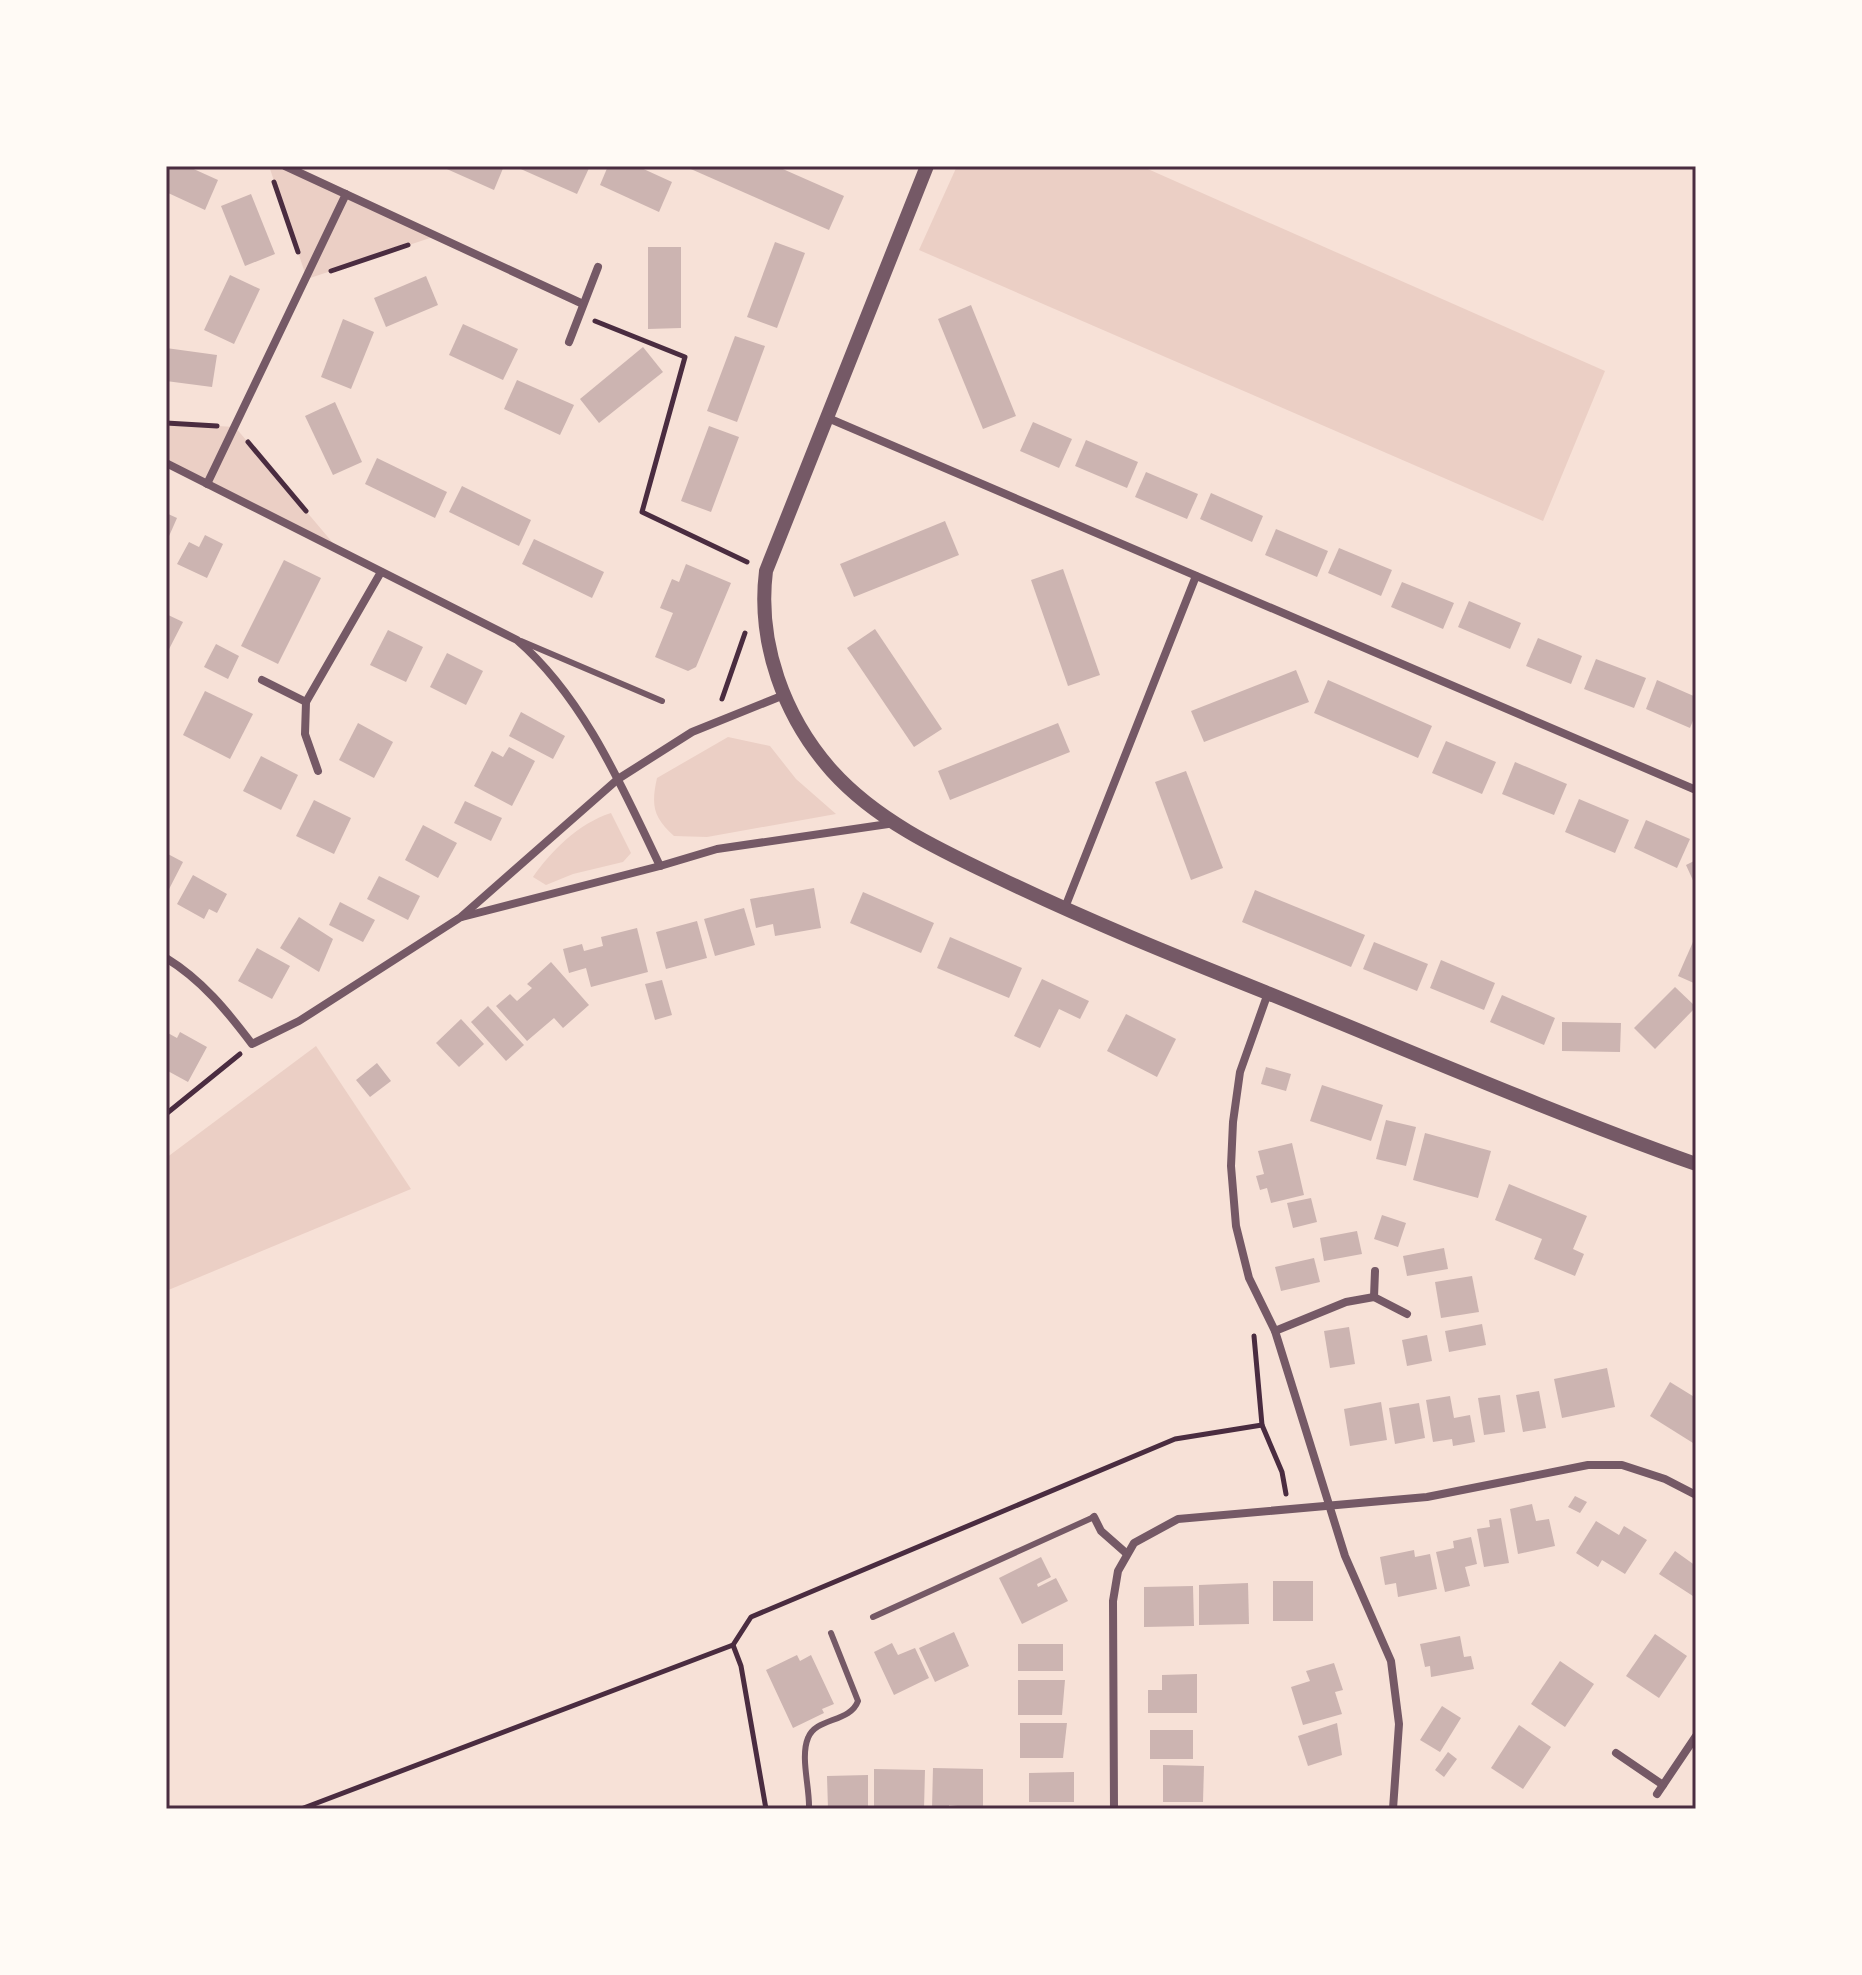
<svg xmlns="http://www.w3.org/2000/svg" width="1862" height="1975" font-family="Helvetica,sans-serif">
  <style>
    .green { fill: #ebcfc5 }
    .building { fill: #ccb4b1 }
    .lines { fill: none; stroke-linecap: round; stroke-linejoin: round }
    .path { stroke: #4a2c40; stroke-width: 5 }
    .service { stroke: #755966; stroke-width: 6 }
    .minor { stroke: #755966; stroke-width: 8 }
    .tertiary { stroke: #755966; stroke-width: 14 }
    .neatline { fill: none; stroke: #4a2c40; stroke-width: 3 }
  </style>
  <rect width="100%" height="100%" fill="#f7e1d7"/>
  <g class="green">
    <polygon points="269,166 285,166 436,236 307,279"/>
    <polygon points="957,166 1141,166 1605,371 1543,521 919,250"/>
    <polygon points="166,423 235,427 338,549 166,463"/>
    <path d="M728,737L770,746L796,779L836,814L707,837L674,836C653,817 651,805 657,778Z"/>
    <path d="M611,813L631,853L623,862L573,874L546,885L533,877C551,851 579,823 611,813Z"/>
    <polygon points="316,1046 411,1189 166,1291 166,1158"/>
  </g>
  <g class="building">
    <polygon points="166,166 187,166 218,180 205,210 166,192"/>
    <polygon points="440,166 504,166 494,190"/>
    <polygon points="514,166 590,166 577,194"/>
    <polygon points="608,166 637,166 672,182 659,212 600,185"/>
    <polygon points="684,166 776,166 844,196 829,230"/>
    <polygon points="251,194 275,254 245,266 221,206"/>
    <polygon points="775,242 805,253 777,328 747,317"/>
    <polygon points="648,247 681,247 681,328 648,329"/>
    <polygon points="230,275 260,289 234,344 204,330"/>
    <polygon points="426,276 438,305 386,327 374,298"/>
    <polygon points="971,305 1016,416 983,429 938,319"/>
    <polygon points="343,319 374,332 351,389 321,377"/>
    <polygon points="463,324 518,349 503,380 449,355"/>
    <polygon points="735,336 765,346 737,422 707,411"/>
    <polygon points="643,347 663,372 599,423 580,399"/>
    <polygon points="166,348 217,355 212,387 166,381"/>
    <polygon points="517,380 574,405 560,435 504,409"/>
    <polygon points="335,402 362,462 333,475 305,416"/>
    <polygon points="1033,422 1072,439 1059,468 1020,451"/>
    <polygon points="709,426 739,437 711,512 681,501"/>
    <polygon points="1086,440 1138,462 1127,488 1075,466"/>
    <polygon points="377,458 447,492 435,518 365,484"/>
    <polygon points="1146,472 1198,494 1187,519 1135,497"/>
    <polygon points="462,486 531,520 519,546 449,512"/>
    <polygon points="1211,493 1263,516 1252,542 1200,519"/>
    <polygon points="166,513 177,518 166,543"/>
    <polygon points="945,521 959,555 854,597 840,564"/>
    <polygon points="1276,529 1328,551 1317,577 1265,555"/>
    <polygon points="205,535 223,544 207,578 177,564 189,542 199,547"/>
    <polygon points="534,539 604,572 592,598 522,564"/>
    <polygon points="1339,548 1392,570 1381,596 1328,573"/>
    <polygon points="284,560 321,578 278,664 241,646"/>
    <polygon points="686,564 731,583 696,667 688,671 655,657 673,613 660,608 672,579 679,582"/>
    <polygon points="1063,569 1100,675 1068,686 1031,580"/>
    <polygon points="1402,582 1454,603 1443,629 1391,607"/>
    <polygon points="1469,601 1521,623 1510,649 1458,627"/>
    <polygon points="166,614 183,622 166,655"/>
    <polygon points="875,629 942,729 914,747 847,648"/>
    <polygon points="388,630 423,647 406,682 370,665"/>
    <polygon points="1538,638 1582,656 1571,684 1526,666"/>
    <polygon points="216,644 239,656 228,679 204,667"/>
    <polygon points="447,653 483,671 466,705 430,687"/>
    <polygon points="1596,659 1646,678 1634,708 1584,689"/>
    <polygon points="1296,670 1309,702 1204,742 1191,711"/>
    <polygon points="1328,680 1432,726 1418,758 1314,713"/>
    <polygon points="1657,680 1696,697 1696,713 1690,728 1646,709"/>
    <polygon points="205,691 253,714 230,759 183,735"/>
    <polygon points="521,712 565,736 553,759 509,736"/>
    <polygon points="358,723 393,742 374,778 339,760"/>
    <polygon points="1058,723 1070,752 950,800 938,771"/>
    <polygon points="1446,741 1496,762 1482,794 1432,773"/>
    <polygon points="509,747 535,761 512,806 474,786 492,751 503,757"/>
    <polygon points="261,756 298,775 281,810 243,791"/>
    <polygon points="1515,762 1567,784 1554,815 1502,794"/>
    <polygon points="1186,771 1223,868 1191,880 1155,782"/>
    <polygon points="1579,799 1629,820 1615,853 1565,832"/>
    <polygon points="314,800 351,818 334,854 296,836"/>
    <polygon points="465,801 502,818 491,841 454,823"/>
    <polygon points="1646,820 1690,839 1677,868 1634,848"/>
    <polygon points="423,825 457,843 438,878 405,860"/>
    <polygon points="166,853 183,862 166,895"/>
    <polygon points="1696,860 1696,887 1686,865"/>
    <polygon points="193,875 227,894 217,913 209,909 204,919 177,904"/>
    <polygon points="379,876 420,896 408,920 367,899"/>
    <polygon points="814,888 821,928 775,936 773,924 756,928 750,899"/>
    <polygon points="1255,890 1365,935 1351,967 1242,922"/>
    <polygon points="863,892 934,923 921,953 850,923"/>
    <polygon points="340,902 375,920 363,942 329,925"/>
    <polygon points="744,908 755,945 715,956 704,919"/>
    <polygon points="299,917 333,939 319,972 280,948"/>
    <polygon points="697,921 707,958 666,969 656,932"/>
    <polygon points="637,928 648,972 591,987 586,968 569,973 563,949 582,944 584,951 603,946 601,937"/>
    <polygon points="1696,935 1696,984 1678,976"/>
    <polygon points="950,937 1022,968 1009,998 937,968"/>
    <polygon points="1374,942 1428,964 1417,991 1363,969"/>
    <polygon points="257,948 290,966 272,999 238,981"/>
    <polygon points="1441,960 1495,983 1484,1010 1430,988"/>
    <polygon points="551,962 589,1005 563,1028 554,1018 527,1041 496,1006 510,994 517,1001 532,988 527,984"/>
    <polygon points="1042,979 1089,1001 1080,1019 1059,1009 1040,1048 1014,1036"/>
    <polygon points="662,980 672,1015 655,1020 645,984"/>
    <polygon points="1675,987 1696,1007 1655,1049 1634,1028"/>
    <polygon points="1502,995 1555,1018 1544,1045 1490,1022"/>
    <polygon points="488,1006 524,1045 506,1061 471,1022"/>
    <polygon points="1126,1014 1176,1039 1157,1077 1107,1051"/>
    <polygon points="461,1019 484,1044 459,1067 436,1043"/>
    <polygon points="1562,1022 1621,1023 1620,1052 1562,1051"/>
    <polygon points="166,1032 177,1038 180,1032 207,1047 188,1082 166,1070"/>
    <polygon points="377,1063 391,1081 370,1097 356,1080"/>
    <polygon points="1266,1067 1291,1074 1286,1091 1261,1084"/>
    <polygon points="1322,1085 1383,1105 1371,1141 1310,1121"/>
    <polygon points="1386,1120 1416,1127 1406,1166 1376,1159"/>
    <polygon points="1425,1133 1491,1151 1478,1198 1413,1180"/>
    <polygon points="1292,1143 1304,1195 1271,1203 1267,1188 1260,1190 1256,1176 1264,1174 1258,1151"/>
    <polygon points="1509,1184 1587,1216 1573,1249 1584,1254 1575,1276 1534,1259 1542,1239 1495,1220"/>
    <polygon points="1311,1198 1317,1222 1293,1228 1287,1203"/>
    <polygon points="1382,1215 1406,1223 1398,1247 1374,1239"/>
    <polygon points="1357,1231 1362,1254 1324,1261 1320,1238"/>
    <polygon points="1444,1248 1448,1269 1407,1276 1403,1256"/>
    <polygon points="1314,1258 1320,1282 1281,1291 1275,1267"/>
    <polygon points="1472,1276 1479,1312 1441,1318 1435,1282"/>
    <polygon points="1482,1324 1486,1345 1449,1352 1445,1331"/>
    <polygon points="1349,1327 1355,1364 1330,1368 1324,1331"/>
    <polygon points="1427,1335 1432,1361 1407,1366 1402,1340"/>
    <polygon points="1607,1368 1615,1407 1562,1418 1554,1379"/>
    <polygon points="1670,1382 1696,1398 1693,1443 1650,1416"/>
    <polygon points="1539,1391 1546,1428 1523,1432 1516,1395"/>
    <polygon points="1500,1395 1505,1432 1484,1435 1478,1398"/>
    <polygon points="1450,1396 1454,1418 1470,1415 1475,1442 1453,1446 1452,1439 1433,1442 1426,1400"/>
    <polygon points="1381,1402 1387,1440 1350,1446 1344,1409"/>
    <polygon points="1419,1403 1425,1438 1395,1444 1389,1408"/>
    <polygon points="1575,1496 1587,1502 1580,1513 1568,1507"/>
    <polygon points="1532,1504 1536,1521 1549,1519 1555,1546 1518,1554 1510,1509"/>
    <polygon points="1501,1518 1509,1563 1484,1567 1477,1529 1490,1527 1489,1520"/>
    <polygon points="1596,1521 1619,1535 1624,1526 1647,1540 1625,1574 1602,1560 1598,1567 1576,1553"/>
    <polygon points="1471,1537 1477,1564 1465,1567 1470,1586 1445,1592 1436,1552 1454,1548 1453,1541"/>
    <polygon points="1414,1550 1415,1557 1430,1554 1437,1589 1398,1597 1396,1583 1385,1585 1380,1557"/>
    <polygon points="1675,1551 1696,1566 1696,1598 1659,1574"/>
    <polygon points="1041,1557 1051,1577 1037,1584 1038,1587 1056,1578 1068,1601 1022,1624 999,1578"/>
    <rect x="1273" y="1581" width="40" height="40"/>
    <polygon points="1248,1583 1249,1624 1199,1625 1199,1585"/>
    <polygon points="1193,1586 1194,1626 1144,1627 1144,1587"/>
    <polygon points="954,1632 969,1666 935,1682 919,1648"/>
    <polygon points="1655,1634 1687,1656 1659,1698 1626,1676"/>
    <polygon points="1460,1636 1464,1657 1471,1656 1474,1669 1431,1677 1430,1666 1425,1667 1420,1644"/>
    <polygon points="892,1643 898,1655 915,1648 929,1678 894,1695 874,1652"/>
    <rect x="1018" y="1644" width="45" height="27"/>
    <polygon points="797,1655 800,1661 811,1655 834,1704 822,1709 824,1713 793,1728 766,1670"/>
    <polygon points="1560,1661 1594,1684 1565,1727 1531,1704"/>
    <polygon points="1334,1663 1343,1690 1335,1692 1342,1714 1303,1725 1291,1687 1310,1681 1306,1671"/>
    <polygon points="1197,1674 1197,1713 1148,1713 1148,1690 1162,1690 1162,1675"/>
    <polygon points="1018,1680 1065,1680 1062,1715 1018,1715"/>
    <polygon points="1442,1706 1461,1718 1440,1752 1420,1740"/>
    <polygon points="1020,1723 1067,1723 1063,1758 1020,1758"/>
    <polygon points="1337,1723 1342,1755 1308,1766 1298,1736"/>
    <polygon points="1519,1725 1551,1747 1523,1789 1491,1768"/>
    <rect x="1150" y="1730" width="43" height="29"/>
    <polygon points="1448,1752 1457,1759 1444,1777 1435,1770"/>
    <polygon points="1163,1765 1204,1766 1203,1802 1163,1802"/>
    <polygon points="933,1768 983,1769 983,1809 949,1805 949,1809 932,1809"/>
    <polygon points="874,1769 925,1770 924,1809 891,1806 891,1809 874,1809"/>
    <polygon points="1074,1772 1074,1802 1029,1802 1029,1773"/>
    <polygon points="868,1775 868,1809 828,1809 827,1776"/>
  </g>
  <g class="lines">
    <g class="path">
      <polyline points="274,182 298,252"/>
      <polyline points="331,271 408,245"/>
      <polyline points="595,321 685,357 642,512 747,562"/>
      <polyline points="166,423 217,426"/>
      <polyline points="248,442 306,511"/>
      <polyline points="722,699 745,633"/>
      <polyline points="166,1114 240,1054"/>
      <polyline points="1254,1336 1262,1425 1282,1472 1286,1494"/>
      <polyline points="733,1645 741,1666 766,1809"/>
      <polyline points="301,1809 733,1645 751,1617 1175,1439 1262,1425"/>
    </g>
    <g class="service">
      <polyline points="521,641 662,701"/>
      <polyline points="873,1617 1094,1517"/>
      <path d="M809,1809C810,1788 800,1757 808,1738C816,1717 850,1723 858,1701L831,1633"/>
    </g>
    <g class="minor">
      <polyline points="285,166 583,304"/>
      <polyline points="569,342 598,267"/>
      <polyline points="828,418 1696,790"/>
      <path d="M166,463L517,640C584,698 622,787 660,866L717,849L895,823"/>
      <polyline points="207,484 346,194"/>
      <polyline points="262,680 306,702"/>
      <polyline points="318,771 305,734 306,702 381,572"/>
      <polyline points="1064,910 1196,576"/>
      <polyline points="462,917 660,866"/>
      <path d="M166,958C202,980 227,1011 252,1044L299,1021L461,917L618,779L692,732L784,695"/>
      <polyline points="1268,993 1240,1072 1233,1122 1231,1166 1236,1226 1249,1278 1275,1331 1345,1556 1391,1661 1399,1724 1393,1809"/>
      <polyline points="1375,1271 1374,1297 1407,1314"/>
      <polyline points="1275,1331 1346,1302 1374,1297"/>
      <polyline points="1094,1517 1101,1531 1126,1553"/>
      <polyline points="1616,1753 1663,1785"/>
      <polyline points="1657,1794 1696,1736"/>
      <polyline points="1114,1809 1113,1601 1118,1571 1134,1543 1178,1519 1427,1497 1588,1465 1622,1465 1665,1479 1696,1495"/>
    </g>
    <path class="tertiary" d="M927,166L766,571C757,643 784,717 832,771C877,821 940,850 999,878C1086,920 1175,956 1265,992C1408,1050 1550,1112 1696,1164"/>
  </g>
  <rect width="1862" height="1975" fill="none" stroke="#fffaf5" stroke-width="336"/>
  <rect x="168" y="168" width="1526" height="1639" class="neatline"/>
</svg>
